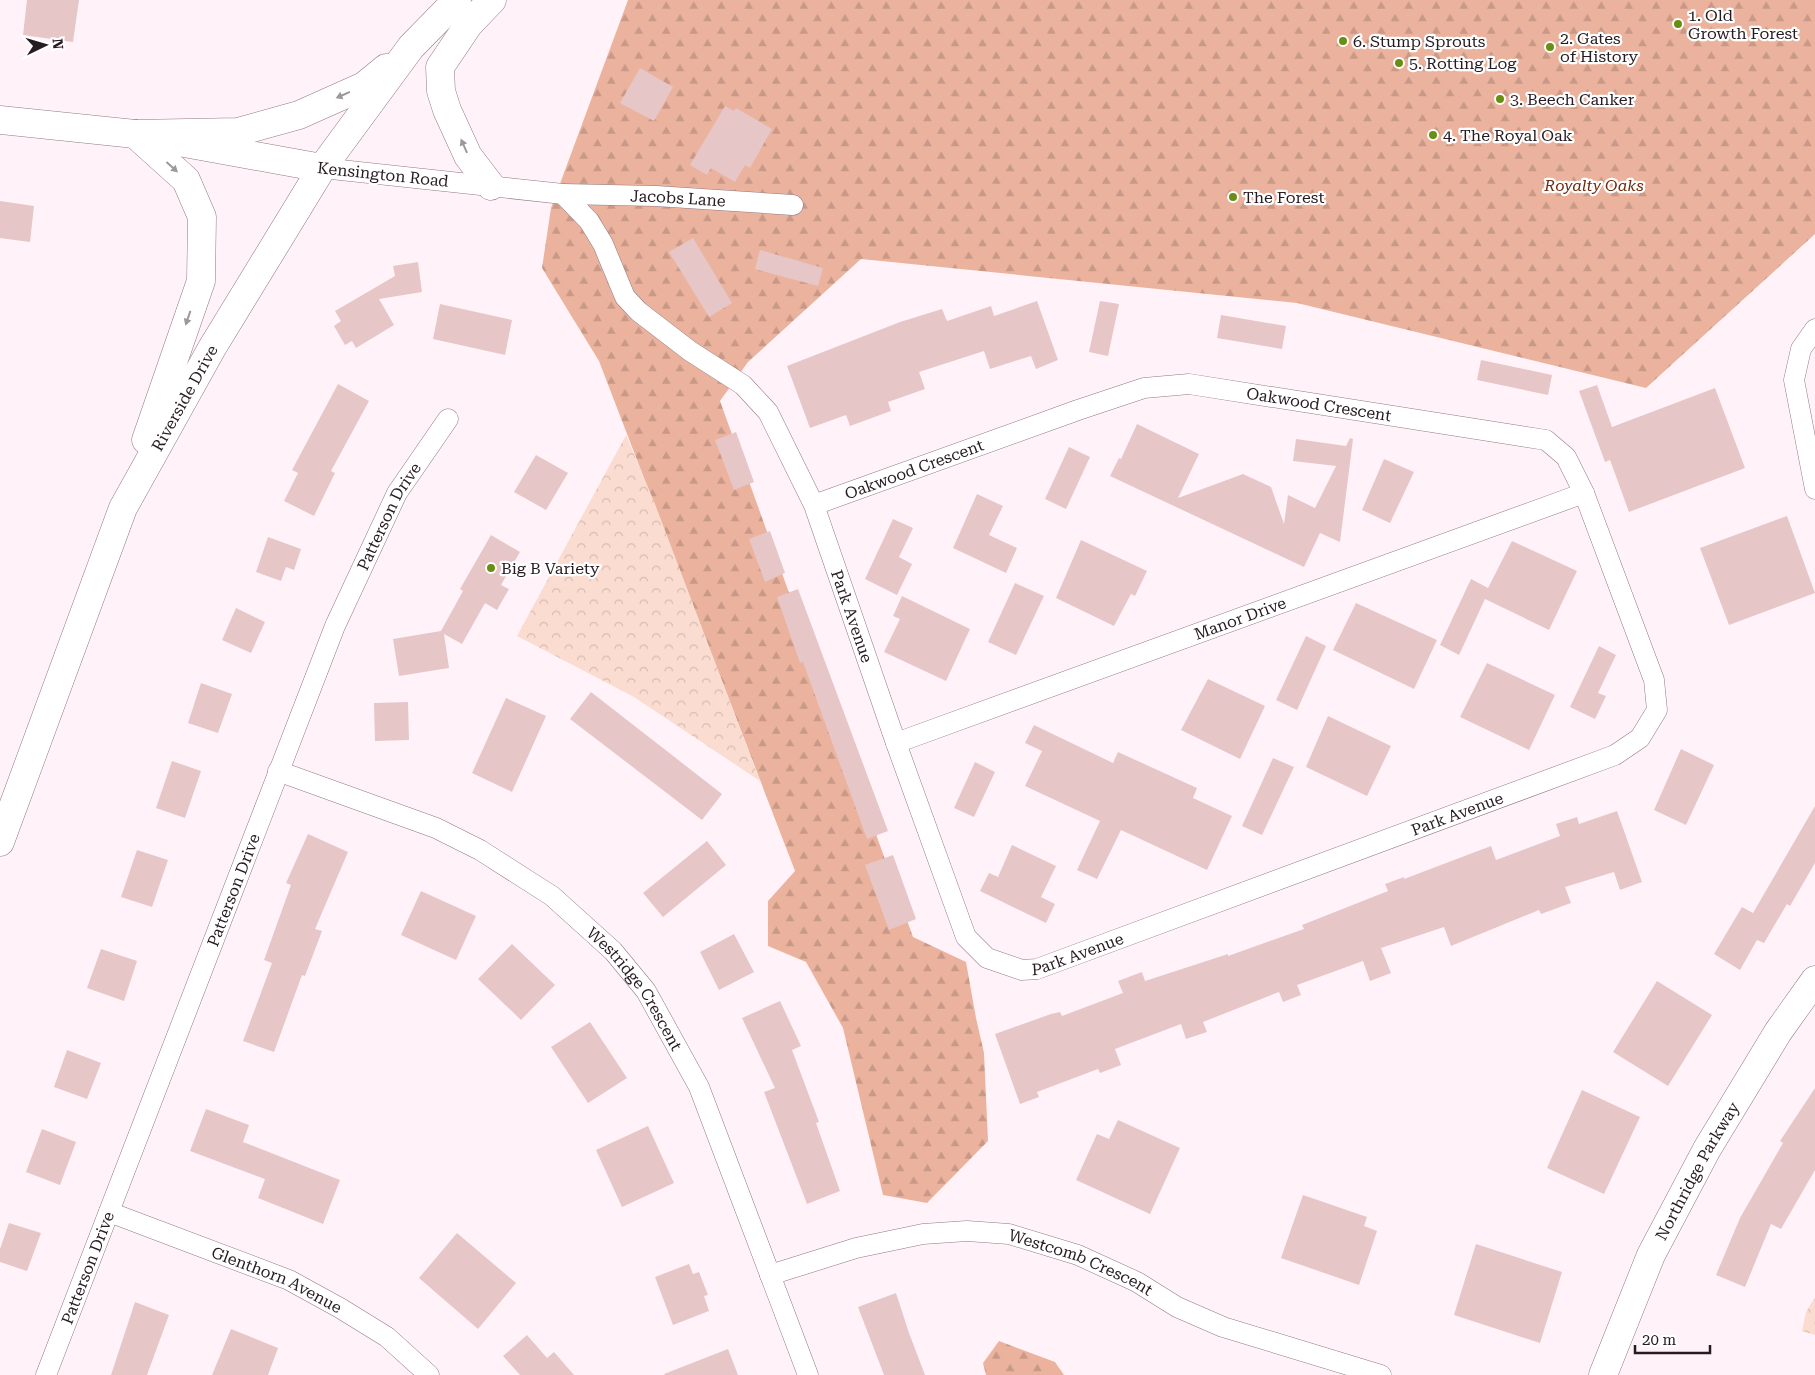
<svg xmlns="http://www.w3.org/2000/svg" width="1815" height="1375" font-family="'Roboto Serif',serif">
  <style>
    .forest { fill: url(#forest-firs) }
    .park { fill: url(#park-crowns) }
    .building { fill: #e7c6c8 }
    .lines { fill: none; stroke-linecap: round; stroke-linejoin: round }
    .street-casing { stroke: #917885; stroke-width: 21 }
    .secondary-casing { stroke: #917885; stroke-width: 29 }
    .highway-casing { stroke: #917885; stroke-width: 29 }
    .street { stroke: #fff; stroke-width: 20 }
    .secondary { stroke: #fff; stroke-width: 28 }
    .highway { stroke: #fff; stroke-width: 28 }
    .oneway { fill: #9d989b }
    .poi-dot { fill: #6a8d14; stroke: #fff; stroke-width: 2 }
    .labels { text-anchor: middle; stroke-width: 4.5; stroke-linejoin: round; paint-order: stroke }
    .poi-label { font-size: 16px; fill: #251b20; stroke: #fff; text-anchor: start }
    .street-label { font-size: 16px; fill: #251b20; stroke: #fff }
    .park-label { font-size: 16px; font-style: italic; fill: #6d2a0d; stroke: #fff }
  </style>
  <defs>
    <pattern id="forest-firs" width="22" height="20" patternUnits="userSpaceOnUse" patternTransform="scale(1.25)"><rect width="22" height="20" fill="#ebb39d"/><path d="M5 1l3.5 6h-7zM16 11l3.5 6h-7z" fill="#c99987"/></pattern>
    <pattern id="park-crowns" width="20" height="18" patternUnits="userSpaceOnUse" patternTransform="scale(1.25)"><rect width="20" height="18" fill="#fbdcd0"/><path d="M2 6a3 3 0 1 1 6 0M12 15a3 3 0 1 1 6 0" fill="none" stroke="#d7bcb2"/></pattern>
  </defs>
  <rect width="100%" height="100%" fill="#fff3f9"/>
  <g class="forest">
    <polygon points="628,0 1815,0 1815,234 1646,388 1297,303 861,259 748,362 720,401 913,937 966,962 976,1018 984,1053 988,1141 927,1203 883,1195 843,1028 806,962 768,946 768,901 795,871 599,361 542,268 551,208"/>
    <polygon points="999,1341 1055,1362 1064,1375 986,1375 983,1363"/>
  </g>
  <g class="park">
    <polygon points="626,435 655,504 760,781 634,697 517,636"/>
    <polygon points="1815,1297 1815,1335 1802,1331 1806,1312"/>
  </g>
  <g class="building">
    <polygon points="27,0 79,0 73,42 23,35"/>
    <polygon points="640,68 673,87 654,121 620,103"/>
    <polygon points="725,106 734,111 736,108 772,129 750,168 745,165 735,182 711,168 707,175 690,165"/>
    <polygon points="0,201 34,206 30,242 0,238"/>
    <polygon points="693,238 732,303 709,317 669,252"/>
    <polygon points="760,250 823,268 818,286 755,269"/>
    <polygon points="418,262 422,292 379,299 394,325 356,348 352,341 345,345 334,326 341,321 335,311 395,276 393,266"/>
    <polygon points="1037,301 1058,360 1036,369 1031,356 990,369 984,351 919,372 925,389 888,402 891,411 850,426 846,415 810,428 787,366 900,322 942,309 947,321 991,306 994,316"/>
    <polygon points="1100,301 1119,304 1108,356 1089,352"/>
    <polygon points="440,304 512,320 505,355 433,339"/>
    <polygon points="1221,315 1286,326 1282,349 1217,338"/>
    <polygon points="1481,360 1552,375 1548,395 1477,380"/>
    <polygon points="338,384 369,401 331,471 335,473 314,516 284,501 298,473 292,470"/>
    <polygon points="1597,385 1612,427 1715,388 1745,468 1629,512 1610,460 1605,462 1579,391"/>
    <polygon points="1137,424 1199,454 1178,498 1243,474 1271,487 1284,524 1288,495 1315,508 1336,466 1293,461 1296,439 1346,446 1350,438 1353,439 1340,542 1320,533 1304,567 1110,476 1119,458 1121,459"/>
    <polygon points="736,432 754,482 734,490 715,440"/>
    <polygon points="1069,447 1090,457 1066,509 1045,499"/>
    <polygon points="536,455 568,473 546,510 514,492"/>
    <polygon points="1384,459 1414,472 1390,523 1362,510"/>
    <polygon points="977,494 1003,506 989,535 1017,548 1006,573 953,548"/>
    <polygon points="1787,516 1815,593 1729,625 1700,548"/>
    <polygon points="893,519 913,528 899,557 912,564 897,595 865,579"/>
    <polygon points="770,531 785,573 765,582 749,539"/>
    <polygon points="491,535 520,552 501,585 509,589 497,610 485,603 462,644 444,634 449,668 399,676 393,639 441,631 463,591 460,589"/>
    <polygon points="268,537 301,549 294,570 286,567 281,581 256,572"/>
    <polygon points="1081,540 1147,571 1135,596 1131,594 1114,626 1056,598"/>
    <polygon points="1512,541 1577,571 1549,630 1485,599 1459,655 1440,645 1471,579 1488,588"/>
    <polygon points="1015,583 1044,596 1016,655 988,642"/>
    <polygon points="798,589 888,831 867,839 803,662 800,663 777,597"/>
    <polygon points="902,596 970,629 946,681 884,652 900,619 893,616"/>
    <polygon points="1356,603 1437,640 1414,689 1333,650"/>
    <polygon points="236,608 265,622 251,653 222,640"/>
    <polygon points="1306,636 1326,646 1297,710 1276,700"/>
    <polygon points="1599,646 1616,655 1598,693 1606,696 1595,719 1570,707"/>
    <polygon points="1487,663 1555,695 1529,750 1460,717"/>
    <polygon points="1208,679 1265,706 1240,759 1181,730"/>
    <polygon points="201,683 232,694 218,733 188,723"/>
    <polygon points="591,692 722,794 702,820 570,719"/>
    <polygon points="506,698 546,716 512,792 472,773"/>
    <polygon points="408,702 409,740 375,741 374,703"/>
    <polygon points="1328,716 1391,746 1367,796 1306,767"/>
    <polygon points="1034,725 1113,763 1118,752 1197,788 1193,798 1232,816 1207,870 1121,830 1097,879 1077,870 1100,821 1025,786 1042,751 1025,743"/>
    <polygon points="1681,749 1714,765 1686,825 1654,810"/>
    <polygon points="1273,758 1294,767 1262,835 1242,826"/>
    <polygon points="172,761 201,771 185,818 156,808"/>
    <polygon points="975,762 995,772 974,817 954,808"/>
    <polygon points="1815,806 1815,863 1790,906 1787,904 1764,943 1757,940 1740,970 1714,954 1742,907 1753,913"/>
    <polygon points="1617,811 1642,882 1620,890 1614,872 1565,887 1571,903 1541,914 1539,910 1451,946 1444,927 1381,948 1391,973 1370,981 1363,961 1297,985 1301,995 1283,1002 1279,992 1203,1022 1207,1032 1186,1039 1181,1024 1115,1049 1121,1065 1100,1073 1098,1069 1037,1092 1039,1097 1020,1104 995,1034 1051,1014 1060,1012 1062,1016 1123,993 1118,981 1142,972 1145,981 1228,954 1228,956 1304,929 1302,925 1388,891 1385,884 1404,877 1404,879 1491,846 1496,860 1560,836 1556,824 1577,817 1579,824"/>
    <polygon points="308,834 348,852 315,929 322,931 305,976 302,975 274,1052 243,1041 272,963 264,960 291,885 286,883"/>
    <polygon points="707,841 726,865 663,917 643,893"/>
    <polygon points="1012,845 1056,866 1041,897 1055,904 1046,923 980,891 989,873 998,877"/>
    <polygon points="137,850 168,860 152,907 121,897"/>
    <polygon points="893,855 916,919 889,930 865,865"/>
    <polygon points="421,891 476,916 456,960 401,935"/>
    <polygon points="734,934 754,972 719,990 700,952"/>
    <polygon points="512,944 555,985 521,1020 478,979"/>
    <polygon points="101,949 137,961 124,1001 87,988"/>
    <polygon points="1657,981 1712,1015 1668,1086 1613,1052"/>
    <polygon points="780,1001 801,1046 792,1050 819,1122 816,1123 840,1191 807,1204 764,1092 775,1088 742,1018"/>
    <polygon points="590,1022 627,1078 588,1103 551,1047"/>
    <polygon points="67,1050 101,1063 87,1099 54,1087"/>
    <polygon points="1815,1088 1815,1170 1781,1229 1771,1224 1745,1287 1716,1275 1740,1218 1783,1143 1780,1141"/>
    <polygon points="1582,1090 1640,1117 1604,1194 1547,1168"/>
    <polygon points="206,1109 249,1125 243,1142 340,1180 323,1224 258,1198 265,1179 190,1151"/>
    <polygon points="1118,1120 1180,1148 1150,1214 1076,1180 1097,1134 1109,1139"/>
    <polygon points="648,1126 674,1183 622,1207 596,1150"/>
    <polygon points="42,1129 76,1142 60,1185 26,1172"/>
    <polygon points="1303,1195 1367,1217 1364,1226 1377,1231 1359,1285 1281,1258"/>
    <polygon points="9,1223 41,1233 27,1271 0,1262 0,1249"/>
    <polygon points="457,1233 516,1283 478,1329 419,1278"/>
    <polygon points="1476,1244 1562,1272 1540,1343 1454,1315"/>
    <polygon points="689,1264 693,1274 699,1272 708,1295 704,1296 709,1311 673,1325 655,1277"/>
    <polygon points="896,1293 909,1333 925,1375 884,1375 858,1307"/>
    <polygon points="135,1302 169,1315 147,1375 111,1375"/>
    <polygon points="231,1329 278,1348 268,1375 212,1375"/>
    <polygon points="527,1335 547,1358 554,1352 574,1375 520,1375 503,1356"/>
    <polygon points="728,1349 738,1375 665,1375 664,1374"/>
  </g>
  <g class="lines">
    <defs>
      <g id="street">
        <path id="s1" d="M322,168L563,194L589,221L603,244L625,297L638,311L690,351L743,385L768,412L814,505L896,743L966,937L987,958L1022,970L1037,969L1615,755L1640,738L1657,710L1654,680L1584,493L1566,457L1546,440L1189,384L1144,388L1078,410L814,505"/>
        <path id="s2" d="M563,194L656,196L793,205"/>
        <polyline points="1815,329 1801,349 1794,380 1815,489"/>
        <path id="s3" d="M896,743L1584,493"/>
        <path id="s4" d="M278,771L436,828L480,850L552,896L613,951L646,991L699,1087L808,1375"/>
        <path id="s5" d="M109,1212L289,1280L340,1308L387,1337L429,1375"/>
        <path id="s6" d="M770,1275L856,1248L923,1234L967,1231L1009,1234L1078,1255L1137,1282L1177,1307L1223,1327L1381,1375"/>
        <path id="s7" d="M46,1375L335,626L397,493L448,419"/>
      </g>
      <g id="secondary">
        <polyline points="0,120 135,134 322,168"/>
        <path id="s8" d="M1603,1375L1651,1255L1707,1149L1778,1032L1815,980"/>
      </g>
      <g id="highway">
        <polyline points="135,134 186,180 202,217 201,281 146,440"/>
        <polyline points="135,134 238,132 299,115 364,86 386,68"/>
        <polyline points="491,186 468,156 447,110 441,91 440,67 469,24 492,0"/>
        <path id="s9" d="M0,842L123,508L212,348L322,168L411,47L457,0"/>
      </g>
    </defs>
    <use href="#street" class="street-casing"/>
    <use href="#secondary" class="secondary-casing"/>
    <use href="#highway" class="highway-casing"/>
    <use href="#street" class="street"/>
    <use href="#secondary" class="secondary"/>
    <use href="#highway" class="highway"/>
  </g>
  <defs><path id="oneway-solid" d="M-6-.8H1V-3.2L6.5 0L1 3.2V.8H-6Z" transform="scale(1.25)"/></defs>
  <g class="oneway">
    <use href="#oneway-solid" transform="translate(343 95) rotate(156)"/>
    <use href="#oneway-solid" transform="translate(464 146) rotate(-114)"/>
    <use href="#oneway-solid" transform="translate(172 167) rotate(42)"/>
    <use href="#oneway-solid" transform="translate(188 318) rotate(109)"/>
  </g>
  <g class="poi-dot">
    <circle cx="1678" cy="24" r="5"/>
    <circle cx="1343" cy="41" r="5"/>
    <circle cx="1550" cy="47" r="5"/>
    <circle cx="1399" cy="63" r="5"/>
    <circle cx="1500" cy="99" r="5"/>
    <circle cx="1433" cy="135" r="5"/>
    <circle cx="1233" cy="197" r="5"/>
    <circle cx="491" cy="568" r="5"/>
  </g>
  <g class="labels">
    <g class="poi-label">
      <text x="1688" y="21">1. Old<tspan x="1688" dy="18">Growth Forest</tspan></text>
      <text x="1560" y="44">2. Gates<tspan x="1560" dy="18">of History</tspan></text>
      <text x="1353" y="47">6. Stump Sprouts</text>
      <text x="1409" y="69">5. Rotting Log</text>
      <text x="1510" y="105">3. Beech Canker</text>
      <text x="1443" y="141">4. The Royal Oak</text>
      <text x="1243" y="203">The Forest</text>
      <text x="501" y="574">Big B Variety</text>
    </g>
    <g class="street-label">
      <text transform="translate(383 174) rotate(6)" y="6">Kensington Road</text>
      <text dy="6" stroke="none"><textPath href="#s2" startOffset="115">Jacobs Lane</textPath></text>
      <text dy="6" stroke="none"><textPath href="#s9" startOffset="482">Riverside Drive</textPath></text>
      <text transform="translate(1319 404) rotate(9)" y="6">Oakwood Crescent</text>
      <text transform="translate(914 469) rotate(-20)" y="6">Oakwood Crescent</text>
      <text dy="6" stroke="none"><textPath href="#s7" startOffset="925">Patterson Drive</textPath></text>
      <text dy="6" stroke="none"><textPath href="#s1" startOffset="770">Park Avenue</textPath></text>
      <text dy="6" stroke="none"><textPath href="#s3" startOffset="366">Manor Drive</textPath></text>
      <text dy="6" stroke="none"><textPath href="#s1" startOffset="1640">Park Avenue</textPath></text>
      <text dy="6" stroke="none"><textPath href="#s7" startOffset="520">Patterson Drive</textPath></text>
      <text dy="6" stroke="none"><textPath href="#s1" startOffset="1235">Park Avenue</textPath></text>
      <text dy="6" stroke="none"><textPath href="#s4" startOffset="428">Westridge Crescent</textPath></text>
      <text dy="6" stroke="none"><textPath href="#s8" startOffset="225">Northridge Parkway</textPath></text>
      <text dy="6" stroke="none"><textPath href="#s6" startOffset="322">Westcomb Crescent</textPath></text>
      <text dy="6" stroke="none"><textPath href="#s7" startOffset="115">Patterson Drive</textPath></text>
      <text dy="6" stroke="none"><textPath href="#s5" startOffset="181">Glenthorn Avenue</textPath></text>
    </g>
    <g class="park-label">
      <text x="1594" y="191">Royalty Oaks</text>
    </g>
  </g>
  <g transform="translate(45 45) rotate(85)" stroke="#ffffff" stroke-width="4" paint-order="stroke">
  <path d="M0-4L9 19L0 12L-9 19Z" fill="#251b20"/>
  <text y="-8" font-size="14" font-weight="bold" text-anchor="middle" fill="#251b20">N</text>
  </g>
  <path d="M1635 1345v8h75v-8" fill="none" stroke="#251b20" stroke-width="2.5"/>
  <text x="1642" y="1345" font-size="15" fill="#251b20" stroke="#ffffff" stroke-width="4" paint-order="stroke">20 m</text>
</svg>
